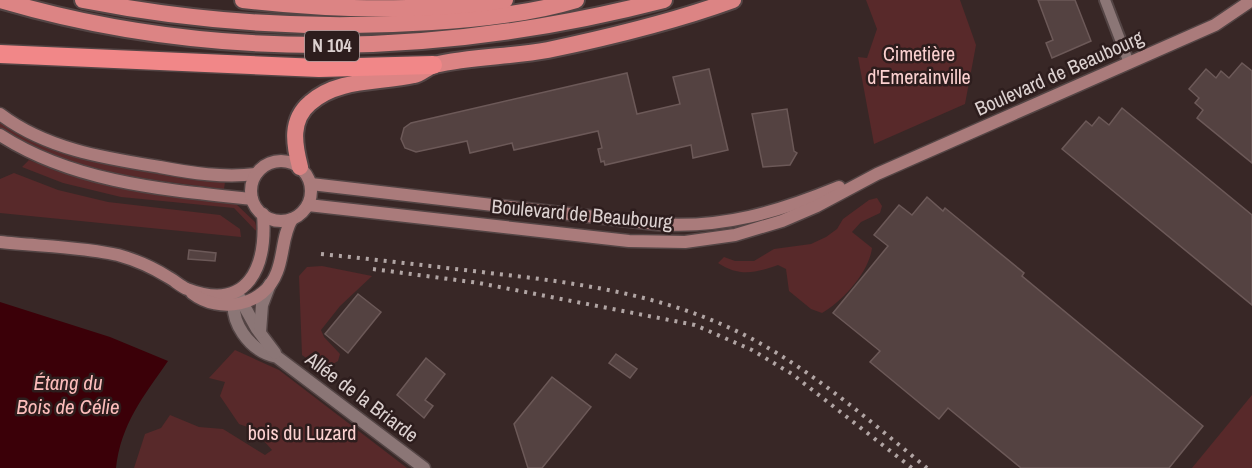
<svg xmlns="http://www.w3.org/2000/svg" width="1252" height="468" font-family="'Archivo Narrow',sans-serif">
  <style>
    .green { fill: #58292a }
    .water { fill: #3b0008 }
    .building { fill: #544241; stroke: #6c5958; stroke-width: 1.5 }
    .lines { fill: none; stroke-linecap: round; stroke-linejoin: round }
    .minor-casing { stroke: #544545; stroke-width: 14 }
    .tertiary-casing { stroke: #544545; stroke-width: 15 }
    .secondary-casing { stroke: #544545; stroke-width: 15 }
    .trunk-casing { stroke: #544545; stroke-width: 20 }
    .motorway-casing { stroke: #544545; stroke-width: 21 }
    .minor { stroke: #8b7676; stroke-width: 10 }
    .tertiary { stroke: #8b7676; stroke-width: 12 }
    .secondary { stroke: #aa7b7b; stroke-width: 12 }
    .trunk { stroke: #dc8484; stroke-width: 16 }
    .motorway { stroke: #f18788; stroke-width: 18 }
    .rail { stroke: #b1a5a4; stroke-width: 4; stroke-dasharray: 3 6; stroke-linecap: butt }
    .labels { text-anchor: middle; stroke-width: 5; stroke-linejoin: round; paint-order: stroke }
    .shield { fill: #2d1d1d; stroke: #a89b9a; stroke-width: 1.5 }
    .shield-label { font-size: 18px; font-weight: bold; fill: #dcd1d0 }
    .park-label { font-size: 20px; fill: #fcd1d0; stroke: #2d1d1d }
    .street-label { font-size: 20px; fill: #dcd1d0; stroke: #2d1d1d }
    .water-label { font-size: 21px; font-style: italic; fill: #fcbdbb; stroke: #2d1d1d }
  </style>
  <rect width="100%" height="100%" fill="#382726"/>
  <g class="green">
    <polygon points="866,0 960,0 976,45 965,104 874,144 858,57 867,58 877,29"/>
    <path d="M0,121C68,166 146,172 225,182L224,189C137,178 78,173 0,129Z"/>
    <polygon points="29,160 56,171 117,187 236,204 255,222 258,233 234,208 121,197 63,183 22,167"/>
    <polygon points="14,173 58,190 108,202 220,215 240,229 241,237 0,213 0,179"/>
    <path d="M877,198L882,206L880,213L861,222L852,232L872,248C869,272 843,301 822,313L811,309L789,291L786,269L778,265C756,273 739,277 718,263L724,257L735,261H754L774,249L811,244L826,237L837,229L843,219L869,200Z"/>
    <polygon points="322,266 372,276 340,306 321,330 324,337 340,354 338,361 326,368 316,365 302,355 299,276 307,267"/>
    <polygon points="235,350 279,370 407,468 134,468 145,434 161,428 170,415 199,427 223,429 265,455 272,450 253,429 239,424 220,396 225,382 209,378"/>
    <polygon points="1252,395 1252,468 1192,468"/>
  </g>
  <path class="water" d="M0,302L110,337L168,361C143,397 121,424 116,468H0Z"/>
  <g class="building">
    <polygon points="1038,0 1075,0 1091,41 1052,58 1046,43 1053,40"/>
    <polygon points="1242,63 1252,71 1252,163 1197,118 1203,110 1195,103 1199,98 1189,89 1206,69 1216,78 1221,71 1229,78"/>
    <polygon points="709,69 728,150 693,158 691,145 605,165 604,161 601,162 598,149 602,148 598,131 514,150 512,143 470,153 467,141 416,152 405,148 401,139 404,128 411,123 627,73 637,114 680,104 673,77"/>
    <polygon points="1122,108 1252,215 1252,305 1062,149 1086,121 1092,126 1099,117 1109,125"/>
    <polygon points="787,109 794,151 797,153 790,165 763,167 752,114"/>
    <polygon points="927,197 943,211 945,208 1024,273 1022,276 1203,426 1169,468 1021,468 948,408 939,419 870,362 880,351 833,313 888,246 874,235 899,205 912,215"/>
    <polygon points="189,250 216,253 215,261 188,259"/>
    <polygon points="358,294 381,312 348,353 325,334"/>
    <polygon points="616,354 637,369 630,378 609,363"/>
    <polygon points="426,358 445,374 425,400 433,406 424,418 397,395"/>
    <polygon points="552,377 591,407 542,468 528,468 514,424"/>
  </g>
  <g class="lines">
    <defs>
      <polyline id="minor" points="1105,0 1129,63"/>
      <g id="tertiary">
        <path d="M235,294C228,321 249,351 277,357L424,468"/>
        <polyline points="238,295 257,329 275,353"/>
        <polyline points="260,332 262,305 270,284"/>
      </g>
      <g id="secondary">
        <path d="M0,114C46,149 104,158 160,167C191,173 224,178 256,174"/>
        <path d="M0,135C74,183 167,190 252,199"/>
        <circle cx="281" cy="191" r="30"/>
        <path d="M311,184L656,224C722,229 778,212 839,187"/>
        <polyline points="308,205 629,241 685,242 735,235 782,221 817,206 877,174 1215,25 1252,0"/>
        <path d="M0,242C35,246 85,247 118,255C136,260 152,267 168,277C174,280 180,286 187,289C249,313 267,266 263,214"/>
        <path d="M192,293C219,314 264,307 277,272C284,254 282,236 292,219"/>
      </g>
      <g id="trunk">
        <path d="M0,0C216,64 448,56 664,0"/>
        <path d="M83,0C199,23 314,30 432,22C480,19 530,14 576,0"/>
        <path d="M243,0C329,10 420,12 505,0"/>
        <path d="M300,167C294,144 290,120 310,103C338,78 379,83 414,75C421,74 427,67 434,65C471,56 511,57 548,50C610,37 673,22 733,0"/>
      </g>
      <polyline id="motorway" points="0,54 319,68 433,65"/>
    </defs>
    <use href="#minor" class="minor-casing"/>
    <use href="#tertiary" class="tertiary-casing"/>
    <use href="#secondary" class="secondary-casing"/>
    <use href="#trunk" class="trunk-casing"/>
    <use href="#motorway" class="motorway-casing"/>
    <use href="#minor" class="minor"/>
    <use href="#tertiary" class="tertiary"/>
    <use href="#secondary" class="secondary"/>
    <use href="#trunk" class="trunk"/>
    <use href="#motorway" class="motorway"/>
    <g class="rail">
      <path d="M321,254C380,260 439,267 498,274C588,284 675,297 756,341C818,375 872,423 927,468"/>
      <polyline points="373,269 479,283 695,325 752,350 792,374 912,468"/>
    </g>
  </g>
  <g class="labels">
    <rect class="shield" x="305" y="31" width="54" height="30" rx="4.5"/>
    <g class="shield-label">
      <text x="332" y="52">N 104</text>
    </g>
    <g class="park-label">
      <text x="919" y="61">Cimetière<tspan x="919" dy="23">d'Emerainville</tspan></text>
      <text x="302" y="440">bois du Luzard</text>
    </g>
    <g class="street-label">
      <text transform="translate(1059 73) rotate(-24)" y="7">Boulevard de Beaubourg</text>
      <text transform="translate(582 214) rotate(5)" y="7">Boulevard de Beaubourg</text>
      <text transform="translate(362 397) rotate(37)" y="7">Allée de la Briarde</text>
    </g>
    <g class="water-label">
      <text x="68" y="390">Étang du<tspan x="68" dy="24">Bois de Célie</tspan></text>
    </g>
  </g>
</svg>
